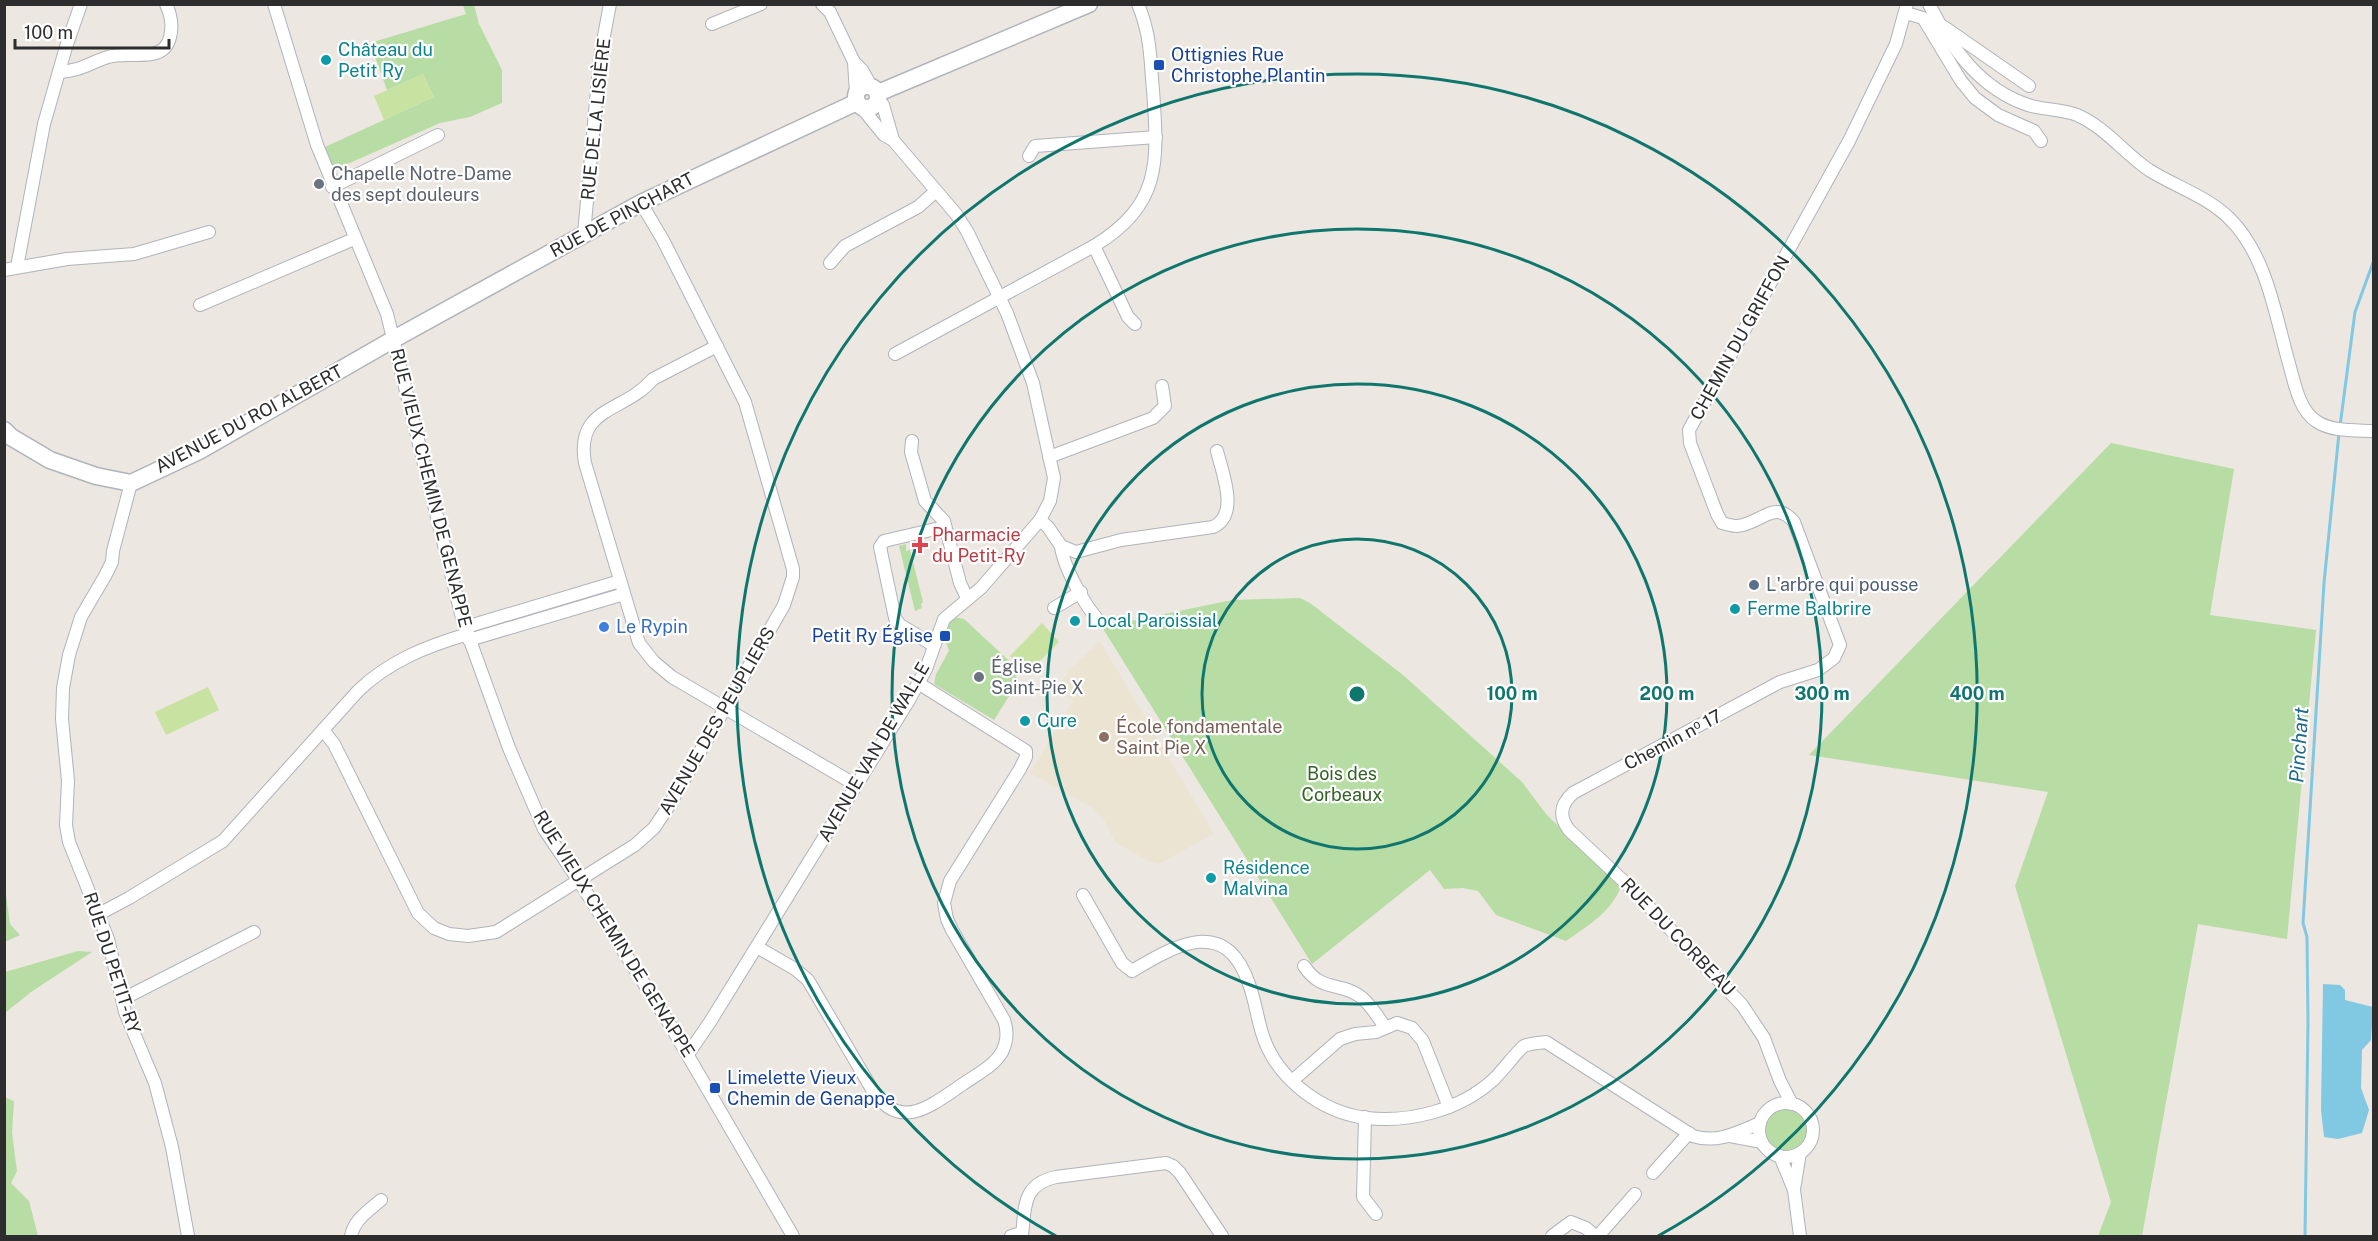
<svg xmlns="http://www.w3.org/2000/svg" width="2378" height="1241" font-family="'Public Sans',sans-serif">
  <style>
    .education { fill: #ece4d3 }
    .green { fill: #b7dca4 }
    .pitch { fill: #c7e2a1 }
    .water { fill: #81c8e2 }
    .lines { fill: none; stroke-linecap: round; stroke-linejoin: round }
    .stream { stroke: #81c8e2; stroke-width: 3 }
    .street-casing { stroke: #b1b3bb; stroke-width: 14 }
    .secondary-casing { stroke: #b1b3bb; stroke-width: 19 }
    .street { stroke: #fff; stroke-width: 12 }
    .secondary { stroke: #fff; stroke-width: 16 }
    .ring { fill: none; stroke: #0f766e; stroke-width: 3 }
    .culture-dot { fill: #0f9aa8; stroke: #fff; stroke-width: 2 }
    .transit-dot { fill: #1a4fb4; stroke: #fff; stroke-width: 2 }
    .worship-dot { fill: #6b7280; stroke: #fff; stroke-width: 2 }
    .health-dot { fill: #e0444e; stroke: #fff; stroke-width: 2 }
    .service-dot { fill: #5c6f8a; stroke: #fff; stroke-width: 2 }
    .shop-dot { fill: #3f7fe0; stroke: #fff; stroke-width: 2 }
    .education-dot { fill: #8d6e63; stroke: #fff; stroke-width: 2 }
    .labels { text-anchor: middle; stroke-width: 4.5; stroke-linejoin: round; paint-order: stroke }
    .culture-label { font-size: 18px; fill: #0d838f; stroke: #fff; text-anchor: start }
    .transit-label { font-size: 18px; fill: #164399; stroke: #fff; text-anchor: start }
    .street-label { font-size: 18px; fill: #2d2d2d; stroke: #fff }
    .worship-label { font-size: 18px; fill: #5b616d; stroke: #fff; text-anchor: start }
    .health-label { font-size: 18px; fill: #be3a42; stroke: #fff; text-anchor: start }
    .service-label { font-size: 18px; fill: #4e5e75; stroke: #fff; text-anchor: start }
    .shop-label { font-size: 18px; fill: #366cbe; stroke: #fff; text-anchor: start }
    .education-label { font-size: 18px; fill: #785e54; stroke: #fff; text-anchor: start }
    .park-label { font-size: 18px; fill: #316324; stroke: #fff }
    .water-label { font-size: 20px; font-style: italic; fill: #1e6990; stroke: #fff }
    .centre { fill: #0f766e; stroke: #fff; stroke-width: 3 }
    .ring-label { font-size: 18px; text-anchor: middle; font-weight: bold; fill: #0f766e; stroke: #fff; stroke-width: 4.5; stroke-linejoin: round; paint-order: stroke }
  </style>
  <rect width="100%" height="100%" fill="#ece7e1"/>
  <polygon class="education" points="1100,641 1214,834 1159,864 1150,862 1115,842 1103,818 1091,807 1030,773 1073,701 1058,690 1068,671"/>
  <g class="green">
    <polygon points="463,5 474,5 479,24 502,70 502,103 470,117 440,123 334,170 325,147 434,97 423,74 387,90 370,43 466,14"/>
    <polygon points="2111,443 2234,469 2210,615 2316,630 2287,939 2198,924 2142,1236 2098,1236 2111,1202 2015,886 2048,792 1809,755"/>
    <polygon points="906,544 906,551 910,550 923,602 921,604 922,608 915,611 899,546"/>
    <path d="M1300,598L1310,603L1403,675L1522,782L1546,814L1621,887C1610,913 1589,925 1566,941L1496,915L1478,891L1463,888L1444,889L1430,870L1312,964L1102,627L1232,600Z"/>
    <polygon points="954,617 964,619 1018,669 1013,690 994,720 934,684 936,674 949,651 944,636 949,621"/>
    <polygon points="5,887 10,924 20,935 5,942"/>
    <polygon points="78,951 92,952 31,992 5,1013 5,972"/>
    <polygon points="4,1097 14,1101 12,1133 17,1171 11,1183 29,1201 38,1236 5,1236"/>
    <circle cx="1786" cy="1130" r="21"/>
  </g>
  <g class="pitch">
    <polygon points="423,74 434,97 384,120 374,96"/>
    <polygon points="1042,623 1059,642 1029,672 1010,656"/>
    <polygon points="208,687 219,710 166,735 155,712"/>
  </g>
  <polygon class="water" points="2323,984 2340,985 2345,990 2345,1000 2373,1007 2371,1040 2362,1050 2361,1088 2369,1110 2362,1133 2338,1139 2324,1137 2321,1110"/>
  <g class="lines">
    <g class="stream">
      <polyline points="2340,426 2355,312 2374,260"/>
      <polyline points="2305,1236 2308,1021 2307,937 2303,923 2324,583 2339,433"/>
    </g>
    <defs>
      <g id="street">
        <polyline points="274,4 317,145 387,314 462,618 509,748 544,829 579,881 669,1023 793,1236"/>
        <polyline points="822,4 830,12 854,62 856,93"/>
        <path d="M1929,4C1951,48 1980,89 2028,105C2044,110 2062,109 2077,115C2105,127 2124,153 2149,170C2176,187 2207,196 2230,219C2266,255 2275,313 2288,360C2294,380 2298,409 2316,421C2331,432 2356,430 2374,431"/>
        <polyline points="1906,13 1923,18 1961,81 1975,98 1998,115 2034,131 2041,141"/>
        <polyline points="712,24 761,4"/>
        <polyline points="1944,27 2029,86"/>
        <polyline points="854,62 862,70 871,86"/>
        <path d="M59,72C81,71 89,63 108,57C128,50 164,65 170,37C173,26 171,15 166,4"/>
        <polyline points="862,108 884,135 893,140"/>
        <polyline points="1029,156 1035,146 1156,137"/>
        <polyline points="332,187 438,135"/>
        <polyline points="584,234 600,57 610,4"/>
        <polyline points="1094,246 1128,317 1135,324"/>
        <polyline points="830,263 845,246 918,207 936,191"/>
        <polyline points="17,267 44,124 66,47 81,4"/>
        <polyline points="4,270 67,259 134,254 209,232"/>
        <polyline points="200,305 354,239"/>
        <path d="M717,346L653,379C624,413 575,406 585,463L639,643L654,662L672,677L856,785"/>
        <path d="M895,354L1094,246C1162,204 1158,162 1153,90C1150,57 1151,36 1138,4"/>
        <polyline points="912,441 911,452 925,501 944,521 960,583 967,598"/>
        <polyline points="1049,457 1153,418 1165,406 1162,386"/>
        <polyline points="131,483 113,551 112,562 105,576 81,617 69,655 63,688 62,719 68,781 66,825 69,842 108,939 125,1012 155,1083 172,1147 188,1236"/>
        <path d="M1040,520L1048,527L1061,546L1076,552L1121,540L1213,527C1240,515 1222,472 1217,451"/>
        <path d="M1061,546C1063,566 1085,606 1099,621"/>
        <polyline points="1054,608 1081,592"/>
        <polyline points="466,627 620,581"/>
        <polyline points="469,640 624,594"/>
        <polyline points="933,645 900,625 895,618 880,547 884,541 944,527"/>
        <polyline points="323,730 334,744 418,913 434,928 449,934 468,936 496,932 635,845 654,828 670,804 784,605 793,577 793,569 745,402 663,240 641,203"/>
        <path d="M1083,895L1122,963L1132,971C1177,944 1226,916 1249,984C1255,1000 1257,1017 1262,1033C1275,1077 1320,1112 1366,1118C1410,1123 1460,1110 1493,1080C1501,1073 1518,1050 1524,1046C1530,1043 1539,1043 1546,1042L1693,1136C1717,1144 1739,1132 1760,1123"/>
        <path d="M99,914L129,898L223,841L358,691C389,661 427,646 468,634"/>
        <path d="M757,947L795,969L808,980L873,1091C901,1133 933,1104 963,1084C976,1075 994,1066 1002,1052C1007,1042 1008,1031 1004,1020L952,930L947,919L944,903L950,881L1020,769L1026,757V751L918,683"/>
        <path d="M1304,966C1322,993 1340,981 1361,997C1371,1005 1378,1017 1385,1027"/>
        <polyline points="123,999 254,932"/>
        <polyline points="688,1054 710,1022 909,700 926,669 944,619 981,588 1040,520 1050,501 1054,478 1033,383 1007,313 967,231 956,214 893,140 883,105 879,100"/>
        <polyline points="1292,1081 1340,1039 1355,1034 1376,1032 1397,1023 1412,1028 1423,1041 1449,1107"/>
        <circle cx="1786" cy="1130" r="27"/>
        <path d="M1792,1104L1780,1081L1764,1038L1742,1005L1632,889L1569,830C1559,817 1560,805 1573,793L1780,682L1818,670L1834,658L1840,645L1794,522C1775,498 1759,525 1737,526C1732,526 1726,524 1722,523L1717,514L1690,443L1689,430L1849,141L1896,44L1907,4"/>
        <polyline points="1365,1117 1363,1197 1376,1214"/>
        <polyline points="1730,1136 1762,1142"/>
        <polyline points="1780,1156 1794,1190 1800,1236"/>
        <polyline points="1653,1173 1689,1133"/>
        <polyline points="1794,1189 1800,1153"/>
        <path d="M351,1236C354,1220 368,1211 381,1200"/>
        <polyline points="1011,1236 1022,1233"/>
        <path d="M1022,1236C1025,1208 1022,1184 1056,1177L1166,1163L1173,1166L1180,1173L1222,1236"/>
        <polyline points="1552,1236 1571,1222 1586,1228 1595,1236"/>
        <polyline points="1598,1236 1635,1194"/>
      </g>
      <g id="secondary">
        <circle cx="867" cy="97" r="11"/>
        <polyline points="878,93 1089,4"/>
        <polyline points="4,430 11,437 50,460 96,476 131,483 199,451 394,339 641,203 857,102"/>
      </g>
    </defs>
    <use href="#street" class="street-casing"/>
    <use href="#secondary" class="secondary-casing"/>
    <use href="#street" class="street"/>
    <use href="#secondary" class="secondary"/>
  </g>
  <g class="ring">
    <circle cx="1357" cy="694" r="155"/>
    <circle cx="1357" cy="694" r="310"/>
    <circle cx="1357" cy="694" r="465"/>
    <path d="M1056 1236A620 620 0 1 1 1658 1236"/>
  </g>
  <g class="culture-dot">
    <circle cx="326" cy="60" r="6"/>
    <circle cx="1735" cy="609" r="6"/>
    <circle cx="1075" cy="621" r="6"/>
    <circle cx="1025" cy="721" r="6"/>
    <circle cx="1211" cy="878" r="6"/>
  </g>
  <g class="transit-dot">
    <rect x="1153" y="59" width="12" height="12" rx="3"/>
    <rect x="939" y="630" width="12" height="12" rx="3"/>
    <rect x="709" y="1082" width="12" height="12" rx="3"/>
  </g>
  <g class="worship-dot">
    <circle cx="319" cy="184" r="6"/>
    <circle cx="979" cy="677" r="6"/>
  </g>
  <path class="health-dot" d="M917 536h6v6h6v6h-6v6h-6v-6h-6v-6h6z"/>
  <circle class="service-dot" cx="1754" cy="585" r="6"/>
  <circle class="shop-dot" cx="604" cy="627" r="6"/>
  <circle class="education-dot" cx="1104" cy="737" r="6"/>
  <g class="labels">
    <g class="culture-label">
      <text x="338" y="56">Château du<tspan x="338" dy="21">Petit Ry</tspan></text>
      <text x="1747" y="615">Ferme Balbrire</text>
      <text x="1087" y="627">Local Paroissial</text>
      <text x="1037" y="727">Cure</text>
      <text x="1223" y="874">Résidence<tspan x="1223" dy="21">Malvina</tspan></text>
    </g>
    <g class="transit-label">
      <text x="1171" y="61">Ottignies Rue<tspan x="1171" dy="21">Christophe Plantin</tspan></text>
      <text x="933" y="642" text-anchor="end">Petit Ry Église</text>
      <text x="727" y="1084">Limelette Vieux<tspan x="727" dy="21">Chemin de Genappe</tspan></text>
    </g>
    <g class="street-label">
      <text transform="translate(596 119) rotate(-84)" y="6">RUE DE LA LISIÈRE</text>
      <text transform="translate(622 215) rotate(-28)" y="6">RUE DE PINCHART</text>
      <text transform="translate(1740 338) rotate(-61)" y="6">CHEMIN DU GRIFFON</text>
      <text transform="translate(249 419) rotate(-28)" y="6">AVENUE DU ROI ALBERT</text>
      <text transform="translate(431 488) rotate(76)" y="6">RUE VIEUX CHEMIN DE GENAPPE</text>
      <text transform="translate(717 721) rotate(-60)" y="6">AVENUE DES PEUPLIERS</text>
      <text transform="translate(1673 740) rotate(-28)" y="6">Chemin nᵒ 17</text>
      <text transform="translate(874 752) rotate(-60)" y="6">AVENUE VAN DE WALLE</text>
      <text transform="translate(614 934) rotate(58)" y="6">RUE VIEUX CHEMIN DE GENAPPE</text>
      <text transform="translate(1678 937) rotate(46)" y="6">RUE DU CORBEAU</text>
      <text transform="translate(112 963) rotate(72)" y="6">RUE DU PETIT-RY</text>
    </g>
    <g class="worship-label">
      <text x="331" y="180">Chapelle Notre-Dame<tspan x="331" dy="21">des sept douleurs</tspan></text>
      <text x="991" y="673">Église<tspan x="991" dy="21">Saint-Pie X</tspan></text>
    </g>
    <g class="health-label">
      <text x="932" y="541">Pharmacie<tspan x="932" dy="21">du Petit-Ry</tspan></text>
    </g>
    <g class="service-label">
      <text x="1766" y="591">L'arbre qui pousse</text>
    </g>
    <g class="shop-label">
      <text x="616" y="633">Le Rypin</text>
    </g>
    <g class="education-label">
      <text x="1116" y="733">École fondamentale<tspan x="1116" dy="21">Saint Pie X</tspan></text>
    </g>
    <g class="park-label">
      <text x="1342" y="780">Bois des<tspan x="1342" dy="21">Corbeaux</tspan></text>
    </g>
    <g class="water-label">
      <text transform="translate(2299 745) rotate(-86)" y="7">Pinchart</text>
    </g>
  </g>
  <circle cx="1357" cy="694" r="9" class="centre"/>
  <g class="ring-label">
    <text x="1512" y="700">100 m</text>
    <text x="1667" y="700">200 m</text>
    <text x="1822" y="700">300 m</text>
    <text x="1977" y="700">400 m</text>
  </g>
  <rect width="2378" height="1241" fill="none" stroke="#2d2d2d" stroke-width="12"/>
  <path d="M15 39v9h154v-9" fill="none" stroke="#2d2d2d" stroke-width="3"/>
  <text x="24" y="39" font-size="18" fill="#2d2d2d" stroke="#ffffff" stroke-width="4.5" paint-order="stroke">100 m</text>
</svg>
